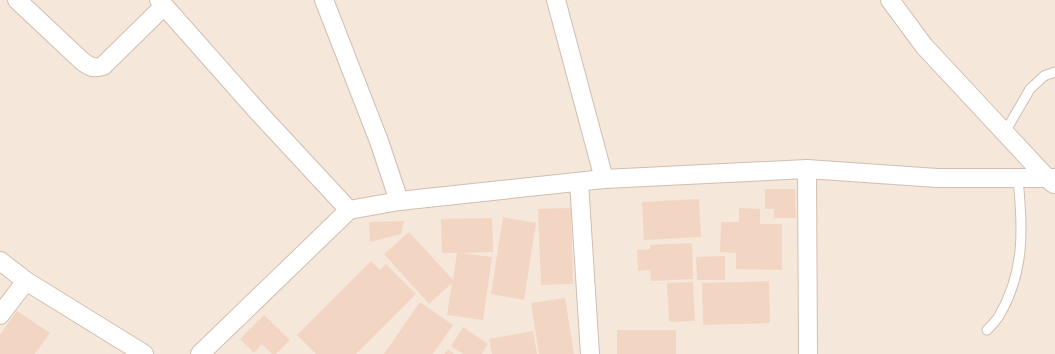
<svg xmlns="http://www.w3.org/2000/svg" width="1055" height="354" font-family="Quicksand,sans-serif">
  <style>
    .residential { fill: #f5e8da }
    .building { fill: #f3d5c3 }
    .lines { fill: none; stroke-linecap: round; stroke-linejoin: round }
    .service-casing { stroke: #d1beb0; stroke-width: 11 }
    .minor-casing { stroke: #d1beb0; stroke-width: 20 }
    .service { stroke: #fff; stroke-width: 9 }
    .minor { stroke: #fff; stroke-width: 18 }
  </style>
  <rect width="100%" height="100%" fill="#fdf6ec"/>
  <rect class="residential" x="0" y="0" width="1055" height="354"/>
  <g class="building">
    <polygon points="765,189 795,189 796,218 774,218 774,209 765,209"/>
    <polygon points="699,199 701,237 644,240 642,202"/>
    <polygon points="571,208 573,284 541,285 538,209"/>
    <polygon points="739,208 760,209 760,224 782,224 782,270 736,269 736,253 720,252 721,222 739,222"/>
    <polygon points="503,217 536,223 524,300 491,294"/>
    <polygon points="492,218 493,252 460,253 492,257 483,320 447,315 452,283 429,304 384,254 409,232 453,280 457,253 442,253 441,219"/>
    <polygon points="404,221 401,234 370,242 369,222"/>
    <polygon points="692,243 693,279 651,281 650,270 638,271 637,250 650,249 650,245"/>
    <polygon points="725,256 725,280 697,280 696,257"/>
    <polygon points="371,261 380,270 386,264 416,294 356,354 316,354 297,335"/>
    <polygon points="769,281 770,323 703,325 702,283"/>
    <polygon points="693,282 695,321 669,322 667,283"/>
    <polygon points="565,298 574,354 539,354 531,303"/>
    <polygon points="420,302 453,325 433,354 384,354"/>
    <polygon points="17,311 50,333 35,354 0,354 0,335"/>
    <polygon points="264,315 290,340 276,354 272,354 262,344 254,353 240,339"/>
    <polygon points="463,327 488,344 482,354 463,354 451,346"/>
    <rect x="617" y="330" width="59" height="24"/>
    <polygon points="533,331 537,354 492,354 489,339"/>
    <polygon points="448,349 454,354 444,354"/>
  </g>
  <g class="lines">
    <defs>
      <g id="service">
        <polyline points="1005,132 1030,89 1044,76 1055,72"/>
        <path d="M987,330C991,326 996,321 999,316C1025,272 1023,228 1018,179"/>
      </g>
      <g id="minor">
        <path d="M17,0L82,61C90,67 93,69 103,66L164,6"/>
        <polyline points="159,0 259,113 349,210"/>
        <polyline points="324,0 379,141 399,201"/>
        <polyline points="556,0 604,179"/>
        <polyline points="890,0 924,46 1048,179 1054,184"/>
        <polyline points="807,169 808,354"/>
        <polyline points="579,182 590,354"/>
        <polyline points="0,261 26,281 144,354"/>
        <polyline points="0,315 26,281"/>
        <polyline points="200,354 349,210 399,201 604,179 807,169 937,178 1055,178"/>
      </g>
    </defs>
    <use href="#service" class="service-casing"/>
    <use href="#minor" class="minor-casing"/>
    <use href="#service" class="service"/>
    <use href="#minor" class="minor"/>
  </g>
</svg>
